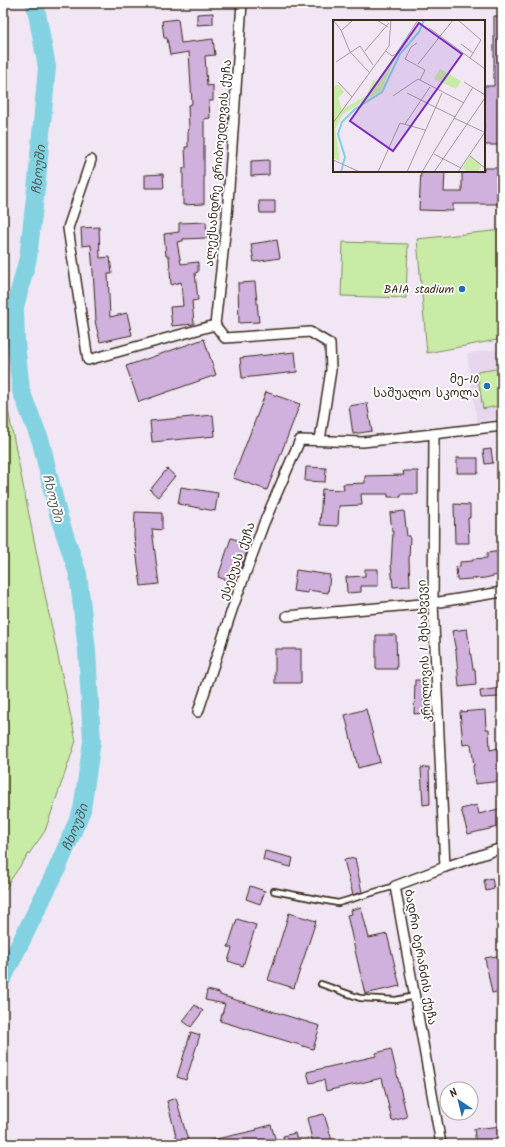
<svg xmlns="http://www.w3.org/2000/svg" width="505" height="1147" font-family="Kalam,'Noto Sans Georgian',sans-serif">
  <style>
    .built { fill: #e7d6ed }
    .green { fill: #c8eba5; stroke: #828a62 }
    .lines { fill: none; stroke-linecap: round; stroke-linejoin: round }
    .river { stroke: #83d2e1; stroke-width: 18 }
    .building { fill: #d0b0dc; stroke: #3b2a1e }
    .service-casing { stroke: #3b2a1e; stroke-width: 8 }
    .minor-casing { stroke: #3b2a1e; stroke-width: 12 }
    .service { stroke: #fff; stroke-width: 4.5 }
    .minor { stroke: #fff; stroke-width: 9 }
    .poi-dot { fill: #1f6fb2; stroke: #fff; stroke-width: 1.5 }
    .labels { text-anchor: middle; stroke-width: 3.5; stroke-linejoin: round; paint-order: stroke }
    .street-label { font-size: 12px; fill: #3b2a1e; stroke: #fff }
    .poi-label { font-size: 12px; fill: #3b2a1e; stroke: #fff; text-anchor: end }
    .water-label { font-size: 13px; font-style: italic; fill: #515c58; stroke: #fff }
    .inset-river { fill: none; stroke: #83d2e1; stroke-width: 2 }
    .inset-road { fill: none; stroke: #a89b9e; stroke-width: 1 }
    .view { fill: #7b2cbf; fill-opacity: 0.15; stroke: #7b2cbf; stroke-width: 2 }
    .inset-edge { fill: none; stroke: #3b2a1e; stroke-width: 2 }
  </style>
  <rect width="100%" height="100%" fill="#f1e7f4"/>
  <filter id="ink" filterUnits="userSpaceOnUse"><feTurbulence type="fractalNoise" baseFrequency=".025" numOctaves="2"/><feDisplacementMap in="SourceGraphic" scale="8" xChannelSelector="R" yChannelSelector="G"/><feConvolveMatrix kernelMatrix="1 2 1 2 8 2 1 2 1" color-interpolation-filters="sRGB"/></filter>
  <g filter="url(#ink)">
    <polygon class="built" points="502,348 502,418 477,422 467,354"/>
    <g class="green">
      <polygon points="502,230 502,339 427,353 417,239"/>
      <polygon points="343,242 408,244 406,298 341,296"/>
      <polygon points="502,368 502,405 483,409 477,372"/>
      <polygon points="6,400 46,600 76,741 45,831 9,882 3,896 3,684 7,683 3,662 3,402"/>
    </g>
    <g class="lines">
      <path class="river" id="s1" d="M3,978L57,869L82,810L92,741L87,650L78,574L58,514L41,442L21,391L16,342L15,307L28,258L37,180L47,67L35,3"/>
    </g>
    <g class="building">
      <polygon points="213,13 213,24 197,25 197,14"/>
      <polygon points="494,16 502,16 502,145 484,145 484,86 494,86"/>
      <polygon points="178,19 181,43 213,39 215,55 205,56 207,86 213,85 213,101 209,101 210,118 204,119 204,204 183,205 183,168 186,168 185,147 188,147 188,130 189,130 188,105 192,104 189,52 170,55 167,38 164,38 162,21"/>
      <polygon points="269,160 269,175 251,176 251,161"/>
      <polygon points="484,168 502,168 502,204 453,204 453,211 419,210 421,171 445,171 444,192 462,192 462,171 484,171"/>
      <polygon points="163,174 164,188 145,188 145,175"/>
      <polygon points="259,201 275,201 275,213 260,213"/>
      <polygon points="206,222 207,238 183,239 183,241 177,242 181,264 198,262 198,272 195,273 198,300 192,301 194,324 172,326 170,307 183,306 181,282 171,285 169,256 166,256 164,234 179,232 179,223"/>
      <polygon points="99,227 100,258 110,257 112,274 108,274 110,317 127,313 132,335 100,342 95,321 96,320 94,286 91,245 82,246 81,228"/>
      <polygon points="277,240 280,258 254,262 251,244"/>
      <polygon points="255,282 259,322 239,323 238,283"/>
      <polygon points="204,339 216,375 139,402 126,366"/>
      <polygon points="295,352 297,372 242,378 240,358"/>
      <polygon points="266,392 300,404 267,490 233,478"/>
      <polygon points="367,403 372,431 353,434 349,406"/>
      <polygon points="213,415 215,436 152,442 150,421"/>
      <polygon points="491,449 493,463 485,464 483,450"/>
      <rect x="457" y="458" width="21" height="15"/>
      <polygon points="306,467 326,468 325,482 305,481"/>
      <polygon points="167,469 175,476 158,497 150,490"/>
      <polygon points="403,471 418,471 418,494 401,494 401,497 388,497 388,494 361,494 362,505 339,506 338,526 320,525 322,489 344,490 343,484 365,483 365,476 404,475"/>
      <polygon points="181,487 218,493 215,511 178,504"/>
      <polygon points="454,504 470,505 470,518 468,518 469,543 455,543"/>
      <polygon points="404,511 407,536 410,536 409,560 410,586 393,587 391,564 393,531 392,531 390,513"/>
      <polygon points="135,512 162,513 162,530 152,529 159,584 141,586 134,536"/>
      <polygon points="231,538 250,544 235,583 218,577"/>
      <polygon points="502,551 502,574 485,578 457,580 456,567 460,566 460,562 473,561 473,559 487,558 487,553"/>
      <polygon points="365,569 378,569 378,586 361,586 361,592 347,593 346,577 365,576"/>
      <polygon points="296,570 330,575 328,593 308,590 308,593 293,591"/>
      <polygon points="467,629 473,669 475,669 476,685 459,687 456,651 452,631"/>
      <polygon points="376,635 396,635 397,669 376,669"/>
      <rect x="275" y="649" width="26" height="34"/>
      <polygon points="415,680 424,680 425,693 423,693 425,713 414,714"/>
      <polygon points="500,688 500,697 481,698 480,691"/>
      <polygon points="366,709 380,762 358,768 345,715"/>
      <polygon points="485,710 486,729 489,729 490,750 499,748 502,781 475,784 473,766 474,766 471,744 463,745 460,712"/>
      <polygon points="429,767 430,804 423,805 421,768"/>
      <polygon points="477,805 479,814 502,808 502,826 468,834 461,809"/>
      <polygon points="265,851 293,858 291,867 263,860"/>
      <polygon points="355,858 362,892 353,895 344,860"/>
      <polygon points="492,878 494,889 486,891 484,880"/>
      <polygon points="250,886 265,891 260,904 246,899"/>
      <polygon points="361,907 369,938 387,934 400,986 365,994 347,915 352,914 351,910"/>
      <polygon points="289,913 316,921 294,988 268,980"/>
      <polygon points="237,919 256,925 243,966 228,961 232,948 228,947"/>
      <polygon points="502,955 502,991 492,993 485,958"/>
      <polygon points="207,990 220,993 220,995 320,1026 313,1049 220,1021 225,1004 205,1000"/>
      <polygon points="195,1005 203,1011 191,1027 183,1021"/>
      <polygon points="191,1032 200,1035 186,1080 177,1077"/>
      <polygon points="391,1049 407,1117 392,1121 382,1078 326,1091 324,1080 310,1083 307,1072 376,1056 376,1053"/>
      <polygon points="176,1098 189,1144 178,1144 167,1101"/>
      <polygon points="324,1114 333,1144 313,1144 307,1118"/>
      <polygon points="271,1125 276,1141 262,1144 208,1144 207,1141 257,1130 256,1129"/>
      <polygon points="502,1126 502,1144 476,1144 474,1129"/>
      <polygon points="295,1133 298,1144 285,1144 283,1136"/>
    </g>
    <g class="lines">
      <defs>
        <g id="service">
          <polyline points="274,891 338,903 395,886"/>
          <polyline points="321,984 360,998 396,1000 415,996"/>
        </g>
        <g id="minor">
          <polyline points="91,160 68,228 88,360 215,325"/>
          <polyline points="215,325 227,216 242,3"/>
          <polyline points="215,325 225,338 310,332 330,344 331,370 320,440"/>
          <polyline points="434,434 433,603 445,867"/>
          <polyline points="287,616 433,603 502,592"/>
          <polyline points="198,712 233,607 264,523 300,440 363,442 502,426"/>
          <polyline points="441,1144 395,886 445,867 502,848"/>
        </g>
      </defs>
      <use href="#service" class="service-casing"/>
      <use href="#minor" class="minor-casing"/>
      <use href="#service" class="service"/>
      <use href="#minor" class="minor"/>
    </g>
  </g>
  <g class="poi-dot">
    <circle cx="462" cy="289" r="4"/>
    <circle cx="487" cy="386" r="4"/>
  </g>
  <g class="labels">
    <g class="street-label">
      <text transform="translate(218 163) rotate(-85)" y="4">ალექსანდრე გრიბოედოვის ქუჩა</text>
      <text transform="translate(237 561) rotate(-70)" y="4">ესებუას ქუჩა</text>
      <text transform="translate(424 651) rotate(-92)" y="4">კრილოვის I შესახვევი</text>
      <text transform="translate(421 957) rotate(80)" y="4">ბადრი ბერანძის ქუჩა</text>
    </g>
    <g class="poi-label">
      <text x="454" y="293">BAIA stadium</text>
      <text x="479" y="383">მე-10<tspan x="479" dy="14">საშუალო სკოლა</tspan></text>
    </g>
    <g class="water-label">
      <text dy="5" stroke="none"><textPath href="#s1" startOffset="839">ჩხოუში</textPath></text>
      <text transform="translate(54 498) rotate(75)" y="5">ჩხოუში</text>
      <text dy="5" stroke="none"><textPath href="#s1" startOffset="167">ჩხოუში</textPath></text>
    </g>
  </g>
  <g transform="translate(333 20)">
    <rect width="152" height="152" fill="#f1e7f4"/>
    <path d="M59,38H62L48,71L10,94L2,109L7,141L0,138V67L5,64L11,72L5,78L9,90L34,75L40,60L46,62ZM107,49L128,61L123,69L101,59ZM137,136L149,146L144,152H135L129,148Z" fill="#c8eba5"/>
    <path class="inset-river" d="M8,152L12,137L5,114L9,102L22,89L49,72L67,34L86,12L91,0"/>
    <path class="inset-road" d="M0,0L8,10L17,32L36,52M44,0L55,7M125,0L148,20L137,38M96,8L152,49M9,10L20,0M84,23L78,27L72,39L92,50L87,60M128,24L140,33M32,31L56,3M53,31L59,36L63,34L85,0M3,42L27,26L40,45M85,44L120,0M5,62L19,77M131,62L152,75M74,73L122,97M60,76L85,59L131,83M121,98L151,112M0,103L56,26L58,0M72,104L97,67M101,134L128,148M137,136L152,148M0,140L27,152M45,152L67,103L92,110M74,152L109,73M89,152L140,67M101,152L152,78M125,152L152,112"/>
    <path class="view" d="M86,3L129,34L60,131L17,101Z"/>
    <rect width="152" height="152" class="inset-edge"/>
  </g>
  <rect width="505" height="1147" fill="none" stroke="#fff" stroke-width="16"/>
  <rect x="8" y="8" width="489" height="1131" fill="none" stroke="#3b2a1e" stroke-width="1.5" filter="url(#ink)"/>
  <g transform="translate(459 1101) rotate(325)"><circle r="19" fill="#ffffff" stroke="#b1aaa5"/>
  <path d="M0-3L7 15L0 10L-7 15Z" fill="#1f6fb2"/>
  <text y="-6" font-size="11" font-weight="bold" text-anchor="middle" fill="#3b2a1e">N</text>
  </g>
</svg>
